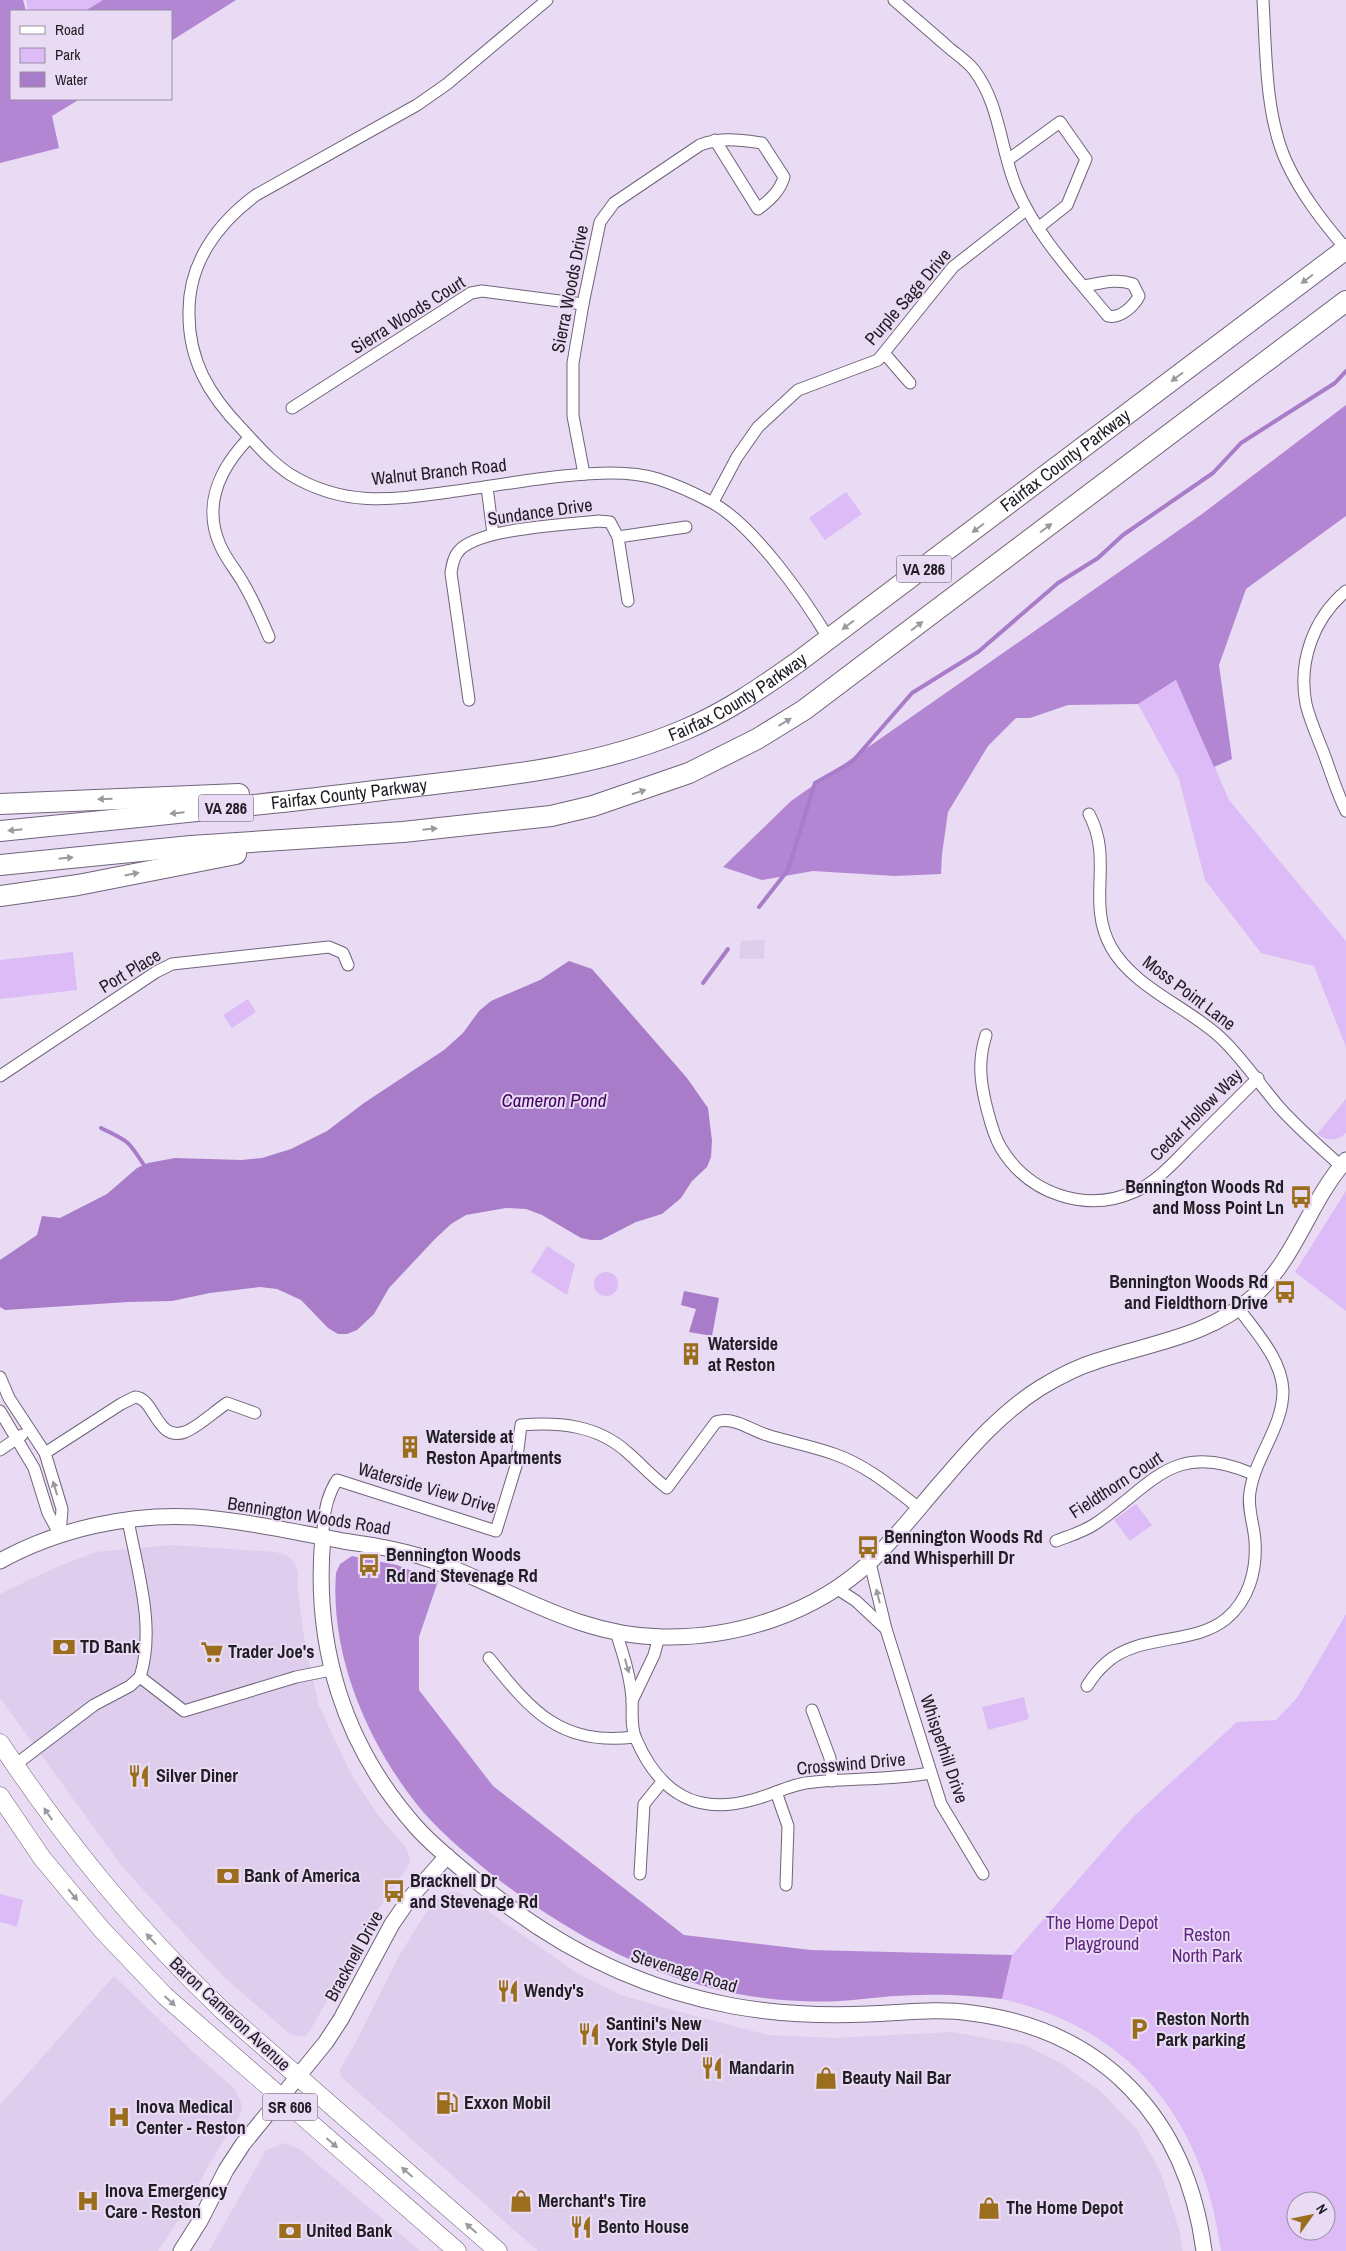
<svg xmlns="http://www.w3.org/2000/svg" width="1346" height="2251" font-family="'Archivo Narrow',sans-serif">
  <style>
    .built { fill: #decdec }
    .green { fill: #ddbbf6; fill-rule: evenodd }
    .forest { fill: #b386d4 }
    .water { fill: #a97cc9 }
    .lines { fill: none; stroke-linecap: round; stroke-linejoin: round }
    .stream { stroke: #a97cc9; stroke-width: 4 }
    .street-casing { stroke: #706479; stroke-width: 13 }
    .secondary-casing { stroke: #706479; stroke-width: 17 }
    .primary-casing { stroke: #706479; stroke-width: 19 }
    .highway-casing { stroke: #706479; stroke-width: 22 }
    .street { stroke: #fff; stroke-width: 11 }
    .secondary { stroke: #fff; stroke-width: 15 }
    .primary { stroke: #fff; stroke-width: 18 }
    .highway { stroke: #fff; stroke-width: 20 }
    .oneway { fill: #9b999d }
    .labels { text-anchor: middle; stroke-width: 4; stroke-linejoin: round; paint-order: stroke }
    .shield { fill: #e8dbf3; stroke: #5d5663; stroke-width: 1 }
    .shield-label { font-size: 16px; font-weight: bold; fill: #211d25 }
    .street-label { font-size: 18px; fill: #211d25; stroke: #e8dbf3 }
    .poi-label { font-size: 18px; font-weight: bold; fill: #211d25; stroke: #e8dbf3; text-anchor: start }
    .park-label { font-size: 18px; fill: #5d237f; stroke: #e8dbf3 }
    .water-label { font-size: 19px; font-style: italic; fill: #450064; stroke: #e8dbf3 }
  </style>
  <rect width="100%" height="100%" fill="#e8dbf3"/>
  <g class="built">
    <polygon points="765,940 764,959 739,959 741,941"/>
    <polygon points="171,1545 275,1552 287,1555 294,1562 298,1572 298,1593 306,1649 319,1706 350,1772 377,1814 406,1848 410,1858 409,1865 353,1946 337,1983 311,2029 305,2036 291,2035 224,1977 124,1869 0,1698 0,1594 52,1569 96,1552"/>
    <polygon points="449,1892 459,1892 479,1905 580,1975 624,1996 684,2013 768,2035 835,2038 952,2032 1025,2045 1060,2063 1099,2090 1136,2128 1160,2171 1179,2229 1183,2251 538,2251 341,2077 340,2069 356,2042 399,1956 423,1917 439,1897"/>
    <polygon points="114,1976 194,2053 235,2089 242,2105 241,2113 208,2166 188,2205 158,2251 0,2251 0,2105"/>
    <polygon points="284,2143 300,2149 420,2251 209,2251 266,2150"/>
  </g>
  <g class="green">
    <polygon points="26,0 167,0 157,11 28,11"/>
    <polygon points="846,492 862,514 825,540 809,518"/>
    <polygon points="1177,680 1229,800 1346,941 1346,1047 1314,966 1261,953 1205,880 1179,779 1138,704"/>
    <polygon points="73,952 77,990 0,999 0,960"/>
    <polygon points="248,999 256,1012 232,1028 223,1015"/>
    <path d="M1346,1099V1133C1336,1142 1327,1141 1317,1134Z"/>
    <polygon points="1346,1191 1346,1311 1295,1272"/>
    <polygon points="547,1246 575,1264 567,1295 531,1272"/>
    <circle cx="606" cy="1284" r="12"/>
    <polygon points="1136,1504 1152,1525 1130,1541 1114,1520"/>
    <path d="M1346,1614V2251H1221C1204,2121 1132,2029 1002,1999L1012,1955L1132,1818L1237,1722L1276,1720L1297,1698ZM1296,2201H1326V2231H1296Z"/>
    <polygon points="1024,1697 1029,1719 988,1730 982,1707"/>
    <polygon points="0,1894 23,1900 17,1927 0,1922"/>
  </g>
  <g class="forest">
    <polygon points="0,0 23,0 26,11 11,11 11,99 80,99 52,116 59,148 0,163"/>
    <polygon points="103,0 236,0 171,41 171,11 85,11"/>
    <polygon points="1346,405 1346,516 1246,589 1219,665 1232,759 1214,767 1176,680 1138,704 1068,705 1030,718 1016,718 988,746 948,812 942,854 941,874 895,876 813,871 762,880 723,867 791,801 1202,514"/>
    <path d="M352,1556L397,1565L438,1581L419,1637V1690L493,1786L684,1935L811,1950L1012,1955L1002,1999C975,1996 948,1994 921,1995C894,1995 867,1999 840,2001C807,2003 771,2000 738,1994C645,1976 564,1931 490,1873C464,1852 436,1829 415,1802C366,1739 330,1654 336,1573L340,1564Z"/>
  </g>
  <g class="water">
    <polygon points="569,961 592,969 687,1078 708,1108 712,1141 711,1157 707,1167 692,1181 681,1198 662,1214 636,1222 601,1240 591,1240 581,1238 542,1215 526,1209 506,1208 466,1215 451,1224 434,1240 389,1288 374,1314 357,1330 347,1334 338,1334 328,1328 301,1300 277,1289 260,1287 210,1293 172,1301 128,1302 5,1310 0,1307 0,1260 37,1235 42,1216 60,1218 107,1194 137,1168 148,1163 175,1158 242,1160 262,1158 291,1149 327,1131 364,1103 444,1050 463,1033 479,1011 491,1001 540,980"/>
    <polygon points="684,1291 719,1298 712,1336 689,1332 696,1309 681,1305"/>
  </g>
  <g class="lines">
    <g class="stream">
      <polyline points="759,907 788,870 815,783 852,762 912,693 978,652 1058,583 1098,558 1123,535 1213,473 1241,443 1335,383 1346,371"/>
      <polyline points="703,983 728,949"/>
      <path d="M101,1128C129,1142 127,1139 144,1165"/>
    </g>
    <defs>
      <g id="street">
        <path d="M547,0L447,84L417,105L256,195C218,223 189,262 189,311C188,360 209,395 242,429C257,445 272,463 291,475C344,507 391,500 449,492C487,487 525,480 563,476C593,473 629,470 658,479C677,485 694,493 711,502C754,525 804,598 829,639"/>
        <path d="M894,0C912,16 930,31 948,47C956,54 967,61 974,70C1000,104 1000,148 1016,187C1036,235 1075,276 1108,316C1120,319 1134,306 1139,296L1133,284C1116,278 1102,283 1084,286"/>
        <path d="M1263,0C1266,51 1265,114 1286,161C1301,194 1323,222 1346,249"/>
        <polyline points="1009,159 1060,122 1086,159 1067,205 1038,228"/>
        <polyline points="884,353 910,383"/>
        <polyline points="292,408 471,293 482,291 583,304"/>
        <path d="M249,438C221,467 202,504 220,545C226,559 235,569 242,581C253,599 261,618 269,637"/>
        <path d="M584,474L573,416V363L583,304L600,222L614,203L700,145C722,137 740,140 762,143L784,177C780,191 770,200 758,209L715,140"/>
        <polyline points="487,487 493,534"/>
        <polyline points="713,502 737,457 758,427 798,390 878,360 953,267 1026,210"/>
        <polyline points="618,537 686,527"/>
        <path d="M1346,591C1313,619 1298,662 1306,704C1310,721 1318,738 1324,754C1331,773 1337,793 1346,811"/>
        <path d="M469,700L451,573C452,566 453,558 458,552C476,528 567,525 598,521L610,522L618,537L628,601"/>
        <path d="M1089,814C1114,860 1086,902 1111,947C1133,987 1188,1007 1221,1038C1244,1060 1260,1085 1280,1108C1299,1129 1320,1147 1341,1166"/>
        <path d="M986,1035C978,1060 980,1080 986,1105C990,1120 993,1135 1001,1148C1029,1194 1086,1214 1136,1191C1158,1181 1176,1160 1193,1143C1215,1121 1236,1100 1258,1078"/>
        <polyline points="0,1076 156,972 172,964 329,947 343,953 348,965"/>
        <polyline points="0,1377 9,1398 45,1453 62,1509 60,1535"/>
        <polyline points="0,1411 34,1468 48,1513 60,1535"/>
        <polyline points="0,1450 22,1435"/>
        <path d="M45,1453L121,1404L135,1397C155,1398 156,1442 185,1432C198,1427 215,1411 227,1403L255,1413"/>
        <path d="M128,1520C137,1570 156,1627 140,1677L184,1711L296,1677L331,1670"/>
        <path d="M323,1536C323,1515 326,1497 337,1480L496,1531L516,1466L521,1425C559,1422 597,1425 627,1452C641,1464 652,1477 667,1488L716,1422C734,1416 750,1430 767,1435C789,1442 812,1446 834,1454C866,1465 892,1487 919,1508"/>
        <path d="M1056,1541C1069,1536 1083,1532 1095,1524C1153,1485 1173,1439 1253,1474"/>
        <polyline points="870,1563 886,1629 941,1804 983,1874"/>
        <polyline points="836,1588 856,1601 886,1629"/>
        <path d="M616,1632C623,1654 630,1675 632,1698C633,1712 630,1726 636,1739C659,1792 695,1816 752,1800C773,1795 792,1783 814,1782C853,1778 892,1780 930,1773"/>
        <path d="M489,1658C532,1712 561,1746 635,1737"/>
        <path d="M1087,1686C1092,1678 1098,1670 1106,1663C1139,1633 1192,1646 1226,1619C1249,1600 1257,1570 1255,1541C1254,1524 1247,1508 1250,1492C1255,1457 1283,1427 1283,1391C1282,1360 1256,1332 1239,1309"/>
        <polyline points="632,1701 654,1655 659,1637"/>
        <polyline points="812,1710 830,1758 832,1781"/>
        <polyline points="15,1765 94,1705 130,1686 140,1677"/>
        <polyline points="776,1792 788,1826 786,1885"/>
        <polyline points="640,1874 644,1804 662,1782"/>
      </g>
      <g id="secondary">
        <path d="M323,1536C313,1645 343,1745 417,1828C437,1850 462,1869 485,1888C557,1947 641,1989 733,2006C778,2014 823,2016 868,2014C902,2013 937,2008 971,2013C1105,2030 1187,2120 1204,2251"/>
        <path d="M0,1561C58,1529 130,1513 196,1517C246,1521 295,1532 343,1541C377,1546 410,1551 442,1564C517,1593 580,1636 663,1637C738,1638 816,1613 871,1561C898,1536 920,1506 944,1479C973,1445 1002,1412 1040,1388C1058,1377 1077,1367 1097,1361C1151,1343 1210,1336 1254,1296C1296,1258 1309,1202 1346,1160"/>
        <polyline points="181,2251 200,2221 226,2170 243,2144 326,2042 341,2019 392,1924 410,1898 447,1856"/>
      </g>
      <g id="primary">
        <path d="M0,1743C67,1843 135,1927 223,2011L498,2251"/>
        <polyline points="0,1796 42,1858 72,1894 103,1931 165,1996 457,2251"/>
      </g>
      <g id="highway">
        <polyline points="0,804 239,794"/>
        <path id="s1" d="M0,831C123,819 245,807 367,792C475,778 583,773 684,730C725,713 761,688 798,662L1346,249"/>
        <polyline points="0,865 191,846 403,832 551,816 593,806 689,773 757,739 804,710 1346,301"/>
        <polyline points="0,896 78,885 236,854"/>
      </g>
    </defs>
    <use href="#street" class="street-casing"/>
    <use href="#secondary" class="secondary-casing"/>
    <use href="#primary" class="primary-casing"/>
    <use href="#highway" class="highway-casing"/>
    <use href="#street" class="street"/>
    <use href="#secondary" class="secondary"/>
    <use href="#primary" class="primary"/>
    <use href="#highway" class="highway"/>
  </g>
  <defs><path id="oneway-solid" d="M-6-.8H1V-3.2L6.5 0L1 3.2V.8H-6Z" transform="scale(1.25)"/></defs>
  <g class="oneway">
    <use href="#oneway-solid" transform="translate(1307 279) rotate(143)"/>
    <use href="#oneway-solid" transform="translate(1177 377) rotate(143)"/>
    <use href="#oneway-solid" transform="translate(978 528) rotate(143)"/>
    <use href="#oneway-solid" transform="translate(1046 528) rotate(-37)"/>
    <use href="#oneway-solid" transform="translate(848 625) rotate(143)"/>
    <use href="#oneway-solid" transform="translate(917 626) rotate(-37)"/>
    <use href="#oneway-solid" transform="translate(785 722) rotate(-31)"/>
    <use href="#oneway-solid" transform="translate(639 792) rotate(-18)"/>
    <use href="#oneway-solid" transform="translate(105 799) rotate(178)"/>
    <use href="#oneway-solid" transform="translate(177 813) rotate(174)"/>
    <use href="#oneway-solid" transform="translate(430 829) rotate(-6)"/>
    <use href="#oneway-solid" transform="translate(15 830) rotate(174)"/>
    <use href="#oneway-solid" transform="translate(66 858) rotate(-6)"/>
    <use href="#oneway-solid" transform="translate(132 874) rotate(-11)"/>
    <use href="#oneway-solid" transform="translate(55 1488) rotate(-107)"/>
    <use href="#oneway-solid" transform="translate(878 1596) rotate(-104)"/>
    <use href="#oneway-solid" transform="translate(627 1666) rotate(74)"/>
    <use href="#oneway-solid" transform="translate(48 1814) rotate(-125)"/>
    <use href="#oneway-solid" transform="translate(73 1895) rotate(50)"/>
    <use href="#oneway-solid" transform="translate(151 1939) rotate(-133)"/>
    <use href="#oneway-solid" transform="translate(170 2001) rotate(42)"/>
    <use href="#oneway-solid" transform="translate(332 2143) rotate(41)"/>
    <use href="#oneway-solid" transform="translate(407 2172) rotate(-139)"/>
    <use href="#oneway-solid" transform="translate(471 2228) rotate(-139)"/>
  </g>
  <defs>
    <symbol id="bus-bare" viewBox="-9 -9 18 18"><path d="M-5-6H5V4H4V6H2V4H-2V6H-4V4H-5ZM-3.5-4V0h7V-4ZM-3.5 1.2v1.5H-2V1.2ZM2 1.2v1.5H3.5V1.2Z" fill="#9b6e1e" stroke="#e8dbf3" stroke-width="2.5" paint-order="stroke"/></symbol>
    <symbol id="building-bare" viewBox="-9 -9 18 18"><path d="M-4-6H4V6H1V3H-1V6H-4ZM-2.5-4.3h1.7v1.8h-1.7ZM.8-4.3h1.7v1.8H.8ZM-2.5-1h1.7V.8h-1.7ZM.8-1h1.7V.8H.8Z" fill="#9b6e1e" stroke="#e8dbf3" stroke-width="2.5" paint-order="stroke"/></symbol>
    <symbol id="bank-bare" viewBox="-9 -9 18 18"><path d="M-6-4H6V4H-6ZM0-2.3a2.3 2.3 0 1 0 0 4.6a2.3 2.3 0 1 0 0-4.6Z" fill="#9b6e1e" stroke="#e8dbf3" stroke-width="2.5" paint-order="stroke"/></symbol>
    <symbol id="supermarket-bare" viewBox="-9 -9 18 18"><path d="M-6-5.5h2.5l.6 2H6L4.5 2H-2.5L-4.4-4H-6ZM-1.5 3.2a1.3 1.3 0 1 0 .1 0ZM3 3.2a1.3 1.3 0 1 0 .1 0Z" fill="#9b6e1e" stroke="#e8dbf3" stroke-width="2.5" paint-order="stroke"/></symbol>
    <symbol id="restaurant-bare" viewBox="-9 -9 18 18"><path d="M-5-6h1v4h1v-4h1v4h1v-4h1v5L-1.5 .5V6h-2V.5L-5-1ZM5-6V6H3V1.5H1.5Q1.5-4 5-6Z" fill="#9b6e1e" stroke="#e8dbf3" stroke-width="2.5" paint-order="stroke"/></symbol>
    <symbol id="parking-bare" viewBox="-9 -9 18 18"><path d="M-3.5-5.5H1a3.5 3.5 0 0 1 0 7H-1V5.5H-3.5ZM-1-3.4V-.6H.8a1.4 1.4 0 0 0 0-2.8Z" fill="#9b6e1e" stroke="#e8dbf3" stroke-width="2.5" paint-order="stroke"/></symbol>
    <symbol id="shop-bare" viewBox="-9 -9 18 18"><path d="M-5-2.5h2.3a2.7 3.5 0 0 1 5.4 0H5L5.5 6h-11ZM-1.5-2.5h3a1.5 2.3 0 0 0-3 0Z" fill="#9b6e1e" stroke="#e8dbf3" stroke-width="2.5" paint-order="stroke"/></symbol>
    <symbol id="fuel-bare" viewBox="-9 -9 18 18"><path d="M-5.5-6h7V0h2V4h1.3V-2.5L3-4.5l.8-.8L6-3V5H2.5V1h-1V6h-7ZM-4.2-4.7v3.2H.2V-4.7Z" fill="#9b6e1e" stroke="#e8dbf3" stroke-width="2.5" paint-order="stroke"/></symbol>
    <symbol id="hospital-bare" viewBox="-9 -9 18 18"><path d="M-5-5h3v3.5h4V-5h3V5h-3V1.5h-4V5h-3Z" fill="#9b6e1e" stroke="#e8dbf3" stroke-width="2.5" paint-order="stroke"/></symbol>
  </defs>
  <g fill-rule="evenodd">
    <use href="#bus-bare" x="1285" y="1181" width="32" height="32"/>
    <use href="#bus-bare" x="1269" y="1276" width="32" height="32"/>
    <use href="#building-bare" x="675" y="1338" width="32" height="32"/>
    <use href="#building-bare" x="394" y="1431" width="32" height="32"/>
    <use href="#bus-bare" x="852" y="1531" width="32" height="32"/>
    <use href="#bus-bare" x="353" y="1549" width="32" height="32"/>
    <use href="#bank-bare" x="48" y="1631" width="32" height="32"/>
    <use href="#supermarket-bare" x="196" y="1636" width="32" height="32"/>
    <use href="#restaurant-bare" x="123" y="1760" width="32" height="32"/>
    <use href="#bank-bare" x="212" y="1860" width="32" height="32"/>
    <use href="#bus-bare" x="378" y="1875" width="32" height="32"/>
    <use href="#restaurant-bare" x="492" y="1975" width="32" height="32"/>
    <use href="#parking-bare" x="1123" y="2013" width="32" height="32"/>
    <use href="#restaurant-bare" x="573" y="2018" width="32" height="32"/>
    <use href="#restaurant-bare" x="696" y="2052" width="32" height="32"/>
    <use href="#shop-bare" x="810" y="2062" width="32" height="32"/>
    <use href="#fuel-bare" x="431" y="2087" width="32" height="32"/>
    <use href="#hospital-bare" x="103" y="2101" width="32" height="32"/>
    <use href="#hospital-bare" x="72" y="2185" width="32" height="32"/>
    <use href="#shop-bare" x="505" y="2185" width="32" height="32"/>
    <use href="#shop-bare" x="973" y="2192" width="32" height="32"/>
    <use href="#restaurant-bare" x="565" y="2211" width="32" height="32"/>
    <use href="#bank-bare" x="274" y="2215" width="32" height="32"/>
  </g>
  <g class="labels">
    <g class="shield">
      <rect x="896.5" y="555.5" width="55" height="27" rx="4"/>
      <rect x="198.5" y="794.5" width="55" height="27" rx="4"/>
      <rect x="262.5" y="2093.5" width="55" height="27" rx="4"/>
    </g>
    <g class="shield-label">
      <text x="924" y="575">VA 286</text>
      <text x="226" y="814">VA 286</text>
      <text x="290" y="2113">SR 606</text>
    </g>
    <g class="street-label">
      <text transform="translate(570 289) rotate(-79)" y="6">Sierra Woods Drive</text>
      <text transform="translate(908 297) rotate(-49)" y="6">Purple Sage Drive</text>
      <text transform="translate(408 315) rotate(-32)" y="6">Sierra Woods Court</text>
      <text dy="6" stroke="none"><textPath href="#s1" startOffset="1161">Fairfax County Parkway</textPath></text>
      <text transform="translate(439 472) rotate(-6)" y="6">Walnut Branch Road</text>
      <text transform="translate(540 512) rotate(-8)" y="6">Sundance Drive</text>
      <text dy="6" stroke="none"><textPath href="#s1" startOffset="756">Fairfax County Parkway</textPath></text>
      <text dy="6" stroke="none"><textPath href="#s1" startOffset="351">Fairfax County Parkway</textPath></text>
      <text transform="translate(130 971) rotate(-31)" y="6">Port Place</text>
      <text transform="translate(1189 993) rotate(37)" y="6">Moss Point Lane</text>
      <text transform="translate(1196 1115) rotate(-45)" y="6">Cedar Hollow Way</text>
      <text transform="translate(1116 1485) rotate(-33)" y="6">Fieldthorn Court</text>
      <text transform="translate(427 1488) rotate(16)" y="6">Waterside View Drive</text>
      <text transform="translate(309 1516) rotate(9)" y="6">Bennington Woods Road</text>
      <text transform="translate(944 1749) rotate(71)" y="6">Whisperhill Drive</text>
      <text transform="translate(851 1764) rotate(-5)" y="6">Crosswind Drive</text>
      <text transform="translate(354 1956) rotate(-61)" y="6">Bracknell Drive</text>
      <text transform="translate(684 1971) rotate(17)" y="6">Stevenage Road</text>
      <text transform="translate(230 2014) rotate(43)" y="6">Baron Cameron Avenue</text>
    </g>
    <g class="poi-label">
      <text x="1284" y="1193" text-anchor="end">Bennington Woods Rd<tspan x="1284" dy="21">and Moss Point Ln</tspan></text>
      <text x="1268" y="1288" text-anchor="end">Bennington Woods Rd<tspan x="1268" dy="21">and Fieldthorn Drive</tspan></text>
      <text x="708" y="1350">Waterside<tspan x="708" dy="21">at Reston</tspan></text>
      <text x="426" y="1443">Waterside at<tspan x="426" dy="21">Reston Apartments</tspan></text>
      <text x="884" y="1543">Bennington Woods Rd<tspan x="884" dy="21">and Whisperhill Dr</tspan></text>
      <text x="386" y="1561">Bennington Woods<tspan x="386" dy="21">Rd and Stevenage Rd</tspan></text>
      <text x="80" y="1653">TD Bank</text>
      <text x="228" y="1658">Trader Joe's</text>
      <text x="156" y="1782">Silver Diner</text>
      <text x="244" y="1882">Bank of America</text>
      <text x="410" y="1887">Bracknell Dr<tspan x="410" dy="21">and Stevenage Rd</tspan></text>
      <text x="524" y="1997">Wendy's</text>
      <text x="1156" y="2025">Reston North<tspan x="1156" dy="21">Park parking</tspan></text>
      <text x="606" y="2030">Santini's New<tspan x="606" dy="21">York Style Deli</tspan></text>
      <text x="729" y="2074">Mandarin</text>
      <text x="842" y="2084">Beauty Nail Bar</text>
      <text x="464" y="2109">Exxon Mobil</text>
      <text x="136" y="2113">Inova Medical<tspan x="136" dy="21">Center - Reston</tspan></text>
      <text x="105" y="2197">Inova Emergency<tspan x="105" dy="21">Care - Reston</tspan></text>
      <text x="538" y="2207">Merchant's Tire</text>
      <text x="1006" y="2214">The Home Depot</text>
      <text x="598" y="2233">Bento House</text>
      <text x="306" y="2237">United Bank</text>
    </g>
    <g class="park-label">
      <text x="1102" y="1929">The Home Depot<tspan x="1102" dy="21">Playground</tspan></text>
      <text x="1207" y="1941">Reston<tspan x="1207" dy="21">North Park</tspan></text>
    </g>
    <g class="water-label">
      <text x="554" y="1107">Cameron Pond</text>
    </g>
  </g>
  <rect x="10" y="10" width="162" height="90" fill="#e8dbf3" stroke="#988fa1"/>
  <rect x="20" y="26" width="25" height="8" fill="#ffffff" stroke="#988fa1"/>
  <text x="55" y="35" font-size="15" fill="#211d25">Road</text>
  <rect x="20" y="48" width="25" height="15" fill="#ddbbf6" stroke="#988fa1"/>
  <text x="55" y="60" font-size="15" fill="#211d25">Park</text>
  <rect x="20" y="72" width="25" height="15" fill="#a97cc9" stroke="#988fa1"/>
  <text x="55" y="85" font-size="15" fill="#211d25">Water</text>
  <g transform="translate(1311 2216) rotate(57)"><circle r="24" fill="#e8dbf3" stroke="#988fa1"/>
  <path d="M0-4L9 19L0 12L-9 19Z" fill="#9b6e1e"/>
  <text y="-8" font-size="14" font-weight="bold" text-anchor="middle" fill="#211d25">N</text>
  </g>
</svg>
